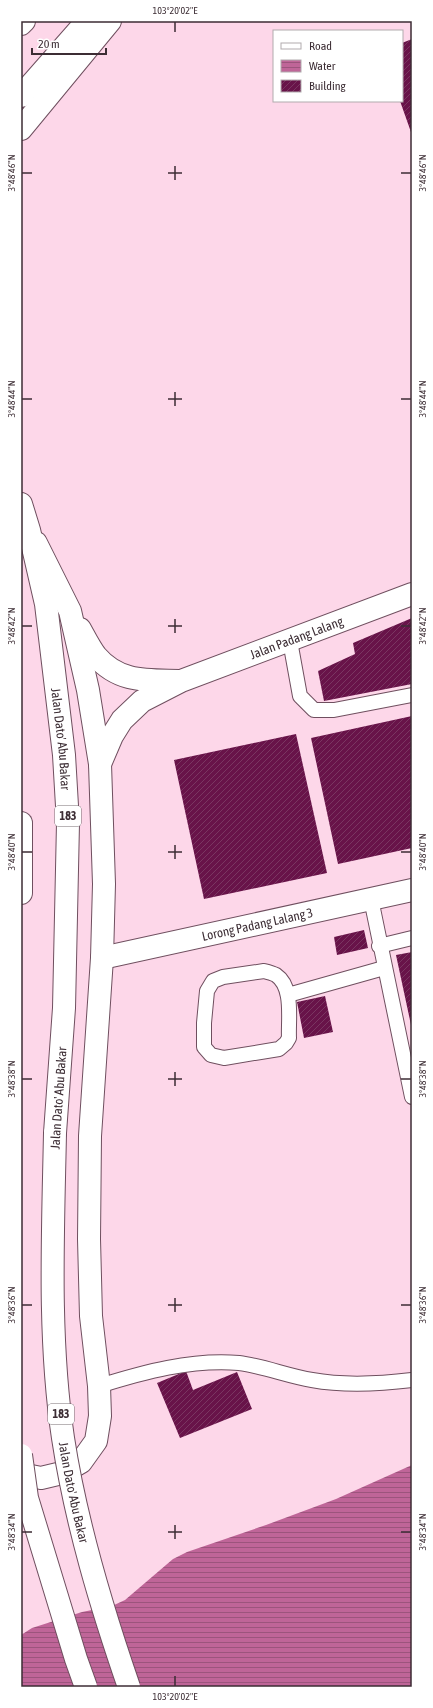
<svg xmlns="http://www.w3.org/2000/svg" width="433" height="1708" font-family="'Asap Condensed',sans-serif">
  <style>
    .water { fill: url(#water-rules) }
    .building { fill: url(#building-hatch) }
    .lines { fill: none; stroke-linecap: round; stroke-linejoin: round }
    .lane-casing { stroke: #6f4f5f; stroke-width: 16 }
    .street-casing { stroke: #6f4f5f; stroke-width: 24 }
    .secondary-casing { stroke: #6f4f5f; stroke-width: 24 }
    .primary-casing { stroke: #6f4f5f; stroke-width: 24 }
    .highway-casing { stroke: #6f4f5f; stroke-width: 24 }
    .lane { stroke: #fff; stroke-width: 14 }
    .street { stroke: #fff; stroke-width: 22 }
    .secondary { stroke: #fff; stroke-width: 22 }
    .primary { stroke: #fff; stroke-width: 22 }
    .highway { stroke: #fff; stroke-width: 22 }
    .highway-bridge-casing { stroke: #6f4f5f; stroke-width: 24; stroke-linecap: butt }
    .highway-bridge { stroke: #fff; stroke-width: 22 }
    .ticks { fill: none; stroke: #3c2d34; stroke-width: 1.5 }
    .labels { text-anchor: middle; stroke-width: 4; stroke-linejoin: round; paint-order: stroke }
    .shield { fill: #fff; stroke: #766c71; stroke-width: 1 }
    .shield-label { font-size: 12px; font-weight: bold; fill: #3c2d34 }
    .street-label { font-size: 13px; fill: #3c2d34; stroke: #fff }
    .neatline { fill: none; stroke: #3c2d34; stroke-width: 1.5 }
    .ticks-label { font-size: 10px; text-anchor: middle; fill: #3c2d34 }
  </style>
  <defs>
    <pattern id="water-rules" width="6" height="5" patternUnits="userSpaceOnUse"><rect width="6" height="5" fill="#bf6598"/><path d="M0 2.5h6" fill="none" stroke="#9c547d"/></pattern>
    <pattern id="building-hatch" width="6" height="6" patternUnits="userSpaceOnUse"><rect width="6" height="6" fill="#681349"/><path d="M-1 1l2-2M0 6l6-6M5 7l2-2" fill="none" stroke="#7a3661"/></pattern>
  </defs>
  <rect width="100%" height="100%" fill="#fdd7e9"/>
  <polygon class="water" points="412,1465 412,1687 21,1687 21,1635 32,1628 82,1612 112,1606 125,1600 173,1559 187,1552 266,1525 336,1499"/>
  <g class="building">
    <polygon points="412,39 412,135 400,101 402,101 402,43"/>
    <polygon points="412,618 412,684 324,701 318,671 355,654 353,643"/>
    <polygon points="412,716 412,848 338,864 311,738"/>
    <polygon points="296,734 327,873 204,899 174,760"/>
    <polygon points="364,930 368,948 337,955 334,937"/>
    <polygon points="412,952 412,1025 411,1025 396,955"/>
    <polygon points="325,996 333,1032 304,1038 297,1002"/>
    <polygon points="186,1371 193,1390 237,1372 252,1409 180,1438 157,1383"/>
  </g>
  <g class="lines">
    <defs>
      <g id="lane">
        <polyline points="290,641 300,696 314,710 334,710 412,695"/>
        <polyline points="371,899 412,1097"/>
        <polyline points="379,946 412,938"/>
        <path d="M264,971C268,972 272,973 276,975C294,987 288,1020 289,1038L286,1043L279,1049L224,1058L211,1055L204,1047V1023L207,991L213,981L223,977Z"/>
        <polyline points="288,995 384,968"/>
        <path d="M99,1386C144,1372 191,1359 239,1363C263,1366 288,1376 312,1380C345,1386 379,1384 412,1380"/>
      </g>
      <g id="street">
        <path id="s1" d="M102,958L412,890"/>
      </g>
      <g id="secondary">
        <path d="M80,629C85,638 90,648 96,656C119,683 147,680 179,681"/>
        <path id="s2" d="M100,764L112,736L122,720L142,701L181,681L412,594"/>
        <polyline points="21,1474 41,1478 62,1473 81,1462 96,1441 100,1416 99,1386 91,1316 89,1239 90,1136 102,958 104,884 100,764 88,690 70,611 36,543"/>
      </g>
      <g id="primary">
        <polyline points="21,24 24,21"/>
        <polyline points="21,96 87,21"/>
      </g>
      <g id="highway">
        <polyline points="21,129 110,21"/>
        <path id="s3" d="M21,504L29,530L46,604L64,755L68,823L64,1008L55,1133"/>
        <polyline points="21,823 21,893"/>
      </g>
    </defs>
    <use href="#lane" class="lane-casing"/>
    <use href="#street" class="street-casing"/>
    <use href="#secondary" class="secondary-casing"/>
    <use href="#primary" class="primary-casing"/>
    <use href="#highway" class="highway-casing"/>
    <use href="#lane" class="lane"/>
    <use href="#street" class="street"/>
    <use href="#secondary" class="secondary"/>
    <use href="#primary" class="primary"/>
    <use href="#highway" class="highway"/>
    <defs>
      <g id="highway-bridge">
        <path id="s4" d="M55,1133C53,1234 48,1337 63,1438C76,1523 101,1606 129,1687"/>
        <polyline points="21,1455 27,1498 76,1659 86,1687"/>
      </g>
    </defs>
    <use href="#highway-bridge" class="highway-bridge-casing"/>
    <use href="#highway-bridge" class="highway-bridge"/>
  </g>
  <path class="ticks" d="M175,22V32M175,166V180M22,173H32M168,173H182M401,173H411M175,392V406M22,399H32M168,399H182M401,399H411M175,619V633M22,626H32M168,626H182M401,626H411M175,845V859M22,852H32M168,852H182M401,852H411M175,1072V1086M22,1079H32M168,1079H182M401,1079H411M175,1298V1312M22,1305H32M168,1305H182M401,1305H411M175,1525V1539M22,1532H32M168,1532H182M401,1532H411M175,1676V1686"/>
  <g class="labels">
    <g class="shield">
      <rect x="55" y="806" width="26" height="20" rx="3"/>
      <rect x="48" y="1404" width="26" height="20" rx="3"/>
    </g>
    <g class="shield-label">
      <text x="68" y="820">183</text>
      <text x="61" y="1418">183</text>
    </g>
    <g class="street-label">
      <text dy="5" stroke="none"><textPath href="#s2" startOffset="244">Jalan Padang Lalang</textPath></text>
      <text dy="5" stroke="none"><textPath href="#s3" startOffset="239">Jalan Dato' Abu Bakar</textPath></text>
      <text dy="5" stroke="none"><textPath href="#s1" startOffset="159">Lorong Padang Lalang 3</textPath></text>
      <text transform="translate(58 1098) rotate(-86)" y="5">Jalan Dato' Abu Bakar</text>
      <text dy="5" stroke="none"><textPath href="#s4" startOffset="361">Jalan Dato' Abu Bakar</textPath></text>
    </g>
  </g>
  <rect width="433" height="1708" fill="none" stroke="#ffffff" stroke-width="44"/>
  <rect x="273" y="30" width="130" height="72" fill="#ffffff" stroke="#b1abae"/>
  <rect x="281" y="43" width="20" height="6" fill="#ffffff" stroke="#b1abae"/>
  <text x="309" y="50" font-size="12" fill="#3c2d34">Road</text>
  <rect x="281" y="60" width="20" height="12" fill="url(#water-rules)" stroke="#b1abae"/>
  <text x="309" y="70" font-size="12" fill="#3c2d34">Water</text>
  <rect x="281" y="80" width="20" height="12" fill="url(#building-hatch)" stroke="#b1abae"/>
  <text x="309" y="90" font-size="12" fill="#3c2d34">Building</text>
  <path d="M32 48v6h74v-6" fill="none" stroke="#3c2d34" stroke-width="2"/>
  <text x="38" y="48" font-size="12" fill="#3c2d34" stroke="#ffffff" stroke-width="3" paint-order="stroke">20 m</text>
  <rect x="22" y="22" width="389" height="1664" class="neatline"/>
  <g class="ticks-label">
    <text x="175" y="14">103°20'02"E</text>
    <text transform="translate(11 173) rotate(-90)" y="4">3°48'46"N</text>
    <text transform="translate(422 173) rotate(-90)" y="4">3°48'46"N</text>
    <text transform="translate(11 399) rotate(-90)" y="4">3°48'44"N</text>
    <text transform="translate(422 399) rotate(-90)" y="4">3°48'44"N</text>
    <text transform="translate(11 626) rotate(-90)" y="4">3°48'42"N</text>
    <text transform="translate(422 626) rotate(-90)" y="4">3°48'42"N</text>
    <text transform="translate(11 852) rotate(-90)" y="4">3°48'40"N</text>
    <text transform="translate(422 852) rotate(-90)" y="4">3°48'40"N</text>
    <text transform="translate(11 1079) rotate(-90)" y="4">3°48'38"N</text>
    <text transform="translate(422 1079) rotate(-90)" y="4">3°48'38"N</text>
    <text transform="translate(11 1305) rotate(-90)" y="4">3°48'36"N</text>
    <text transform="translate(422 1305) rotate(-90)" y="4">3°48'36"N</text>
    <text transform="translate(11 1532) rotate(-90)" y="4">3°48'34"N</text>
    <text transform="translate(422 1532) rotate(-90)" y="4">3°48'34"N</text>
    <text x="175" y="1700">103°20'02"E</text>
  </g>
</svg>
